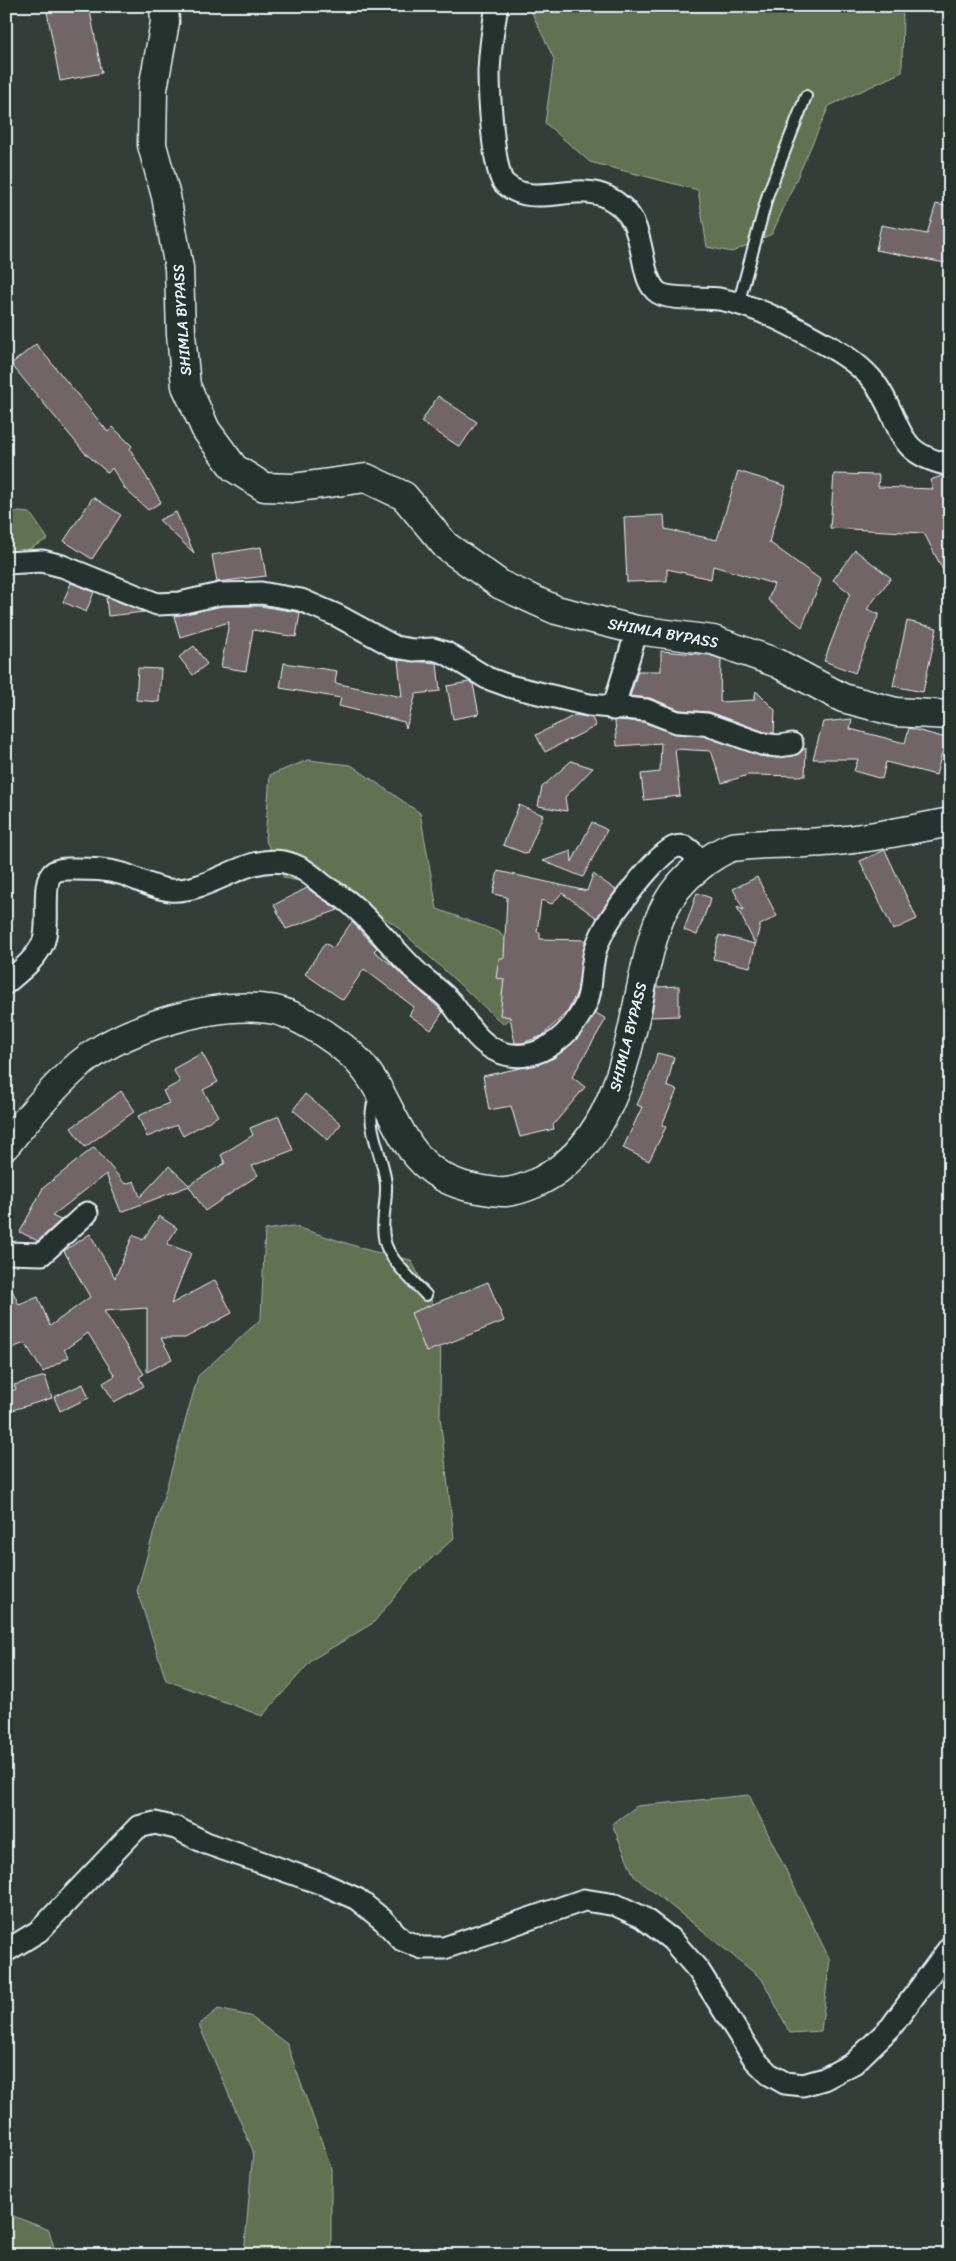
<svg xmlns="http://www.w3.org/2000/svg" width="956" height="2261" font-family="Sriracha,sans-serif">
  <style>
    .green { fill: #637153; stroke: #a6b1a6 }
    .building { fill: #716568; stroke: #e8f1f8 }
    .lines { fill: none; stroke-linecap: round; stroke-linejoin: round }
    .lane-casing { stroke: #e8f1f8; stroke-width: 14 }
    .street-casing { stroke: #e8f1f8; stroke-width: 25 }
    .highway-casing { stroke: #e8f1f8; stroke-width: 31 }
    .lane { stroke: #26332d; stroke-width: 10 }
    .street { stroke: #26332d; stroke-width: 21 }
    .highway { stroke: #26332d; stroke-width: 28 }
    .labels { text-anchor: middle; stroke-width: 4; stroke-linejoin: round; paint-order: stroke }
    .street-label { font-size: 15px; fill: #e8f1f8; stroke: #26332d }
  </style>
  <rect width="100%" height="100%" fill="#353d39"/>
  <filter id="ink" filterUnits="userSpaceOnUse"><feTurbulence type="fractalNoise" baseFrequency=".02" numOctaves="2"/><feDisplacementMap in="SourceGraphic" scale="10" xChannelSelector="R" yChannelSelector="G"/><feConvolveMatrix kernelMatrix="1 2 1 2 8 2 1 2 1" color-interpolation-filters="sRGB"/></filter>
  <g filter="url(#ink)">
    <g class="green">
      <polygon points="533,6 903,6 902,72 829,106 772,234 732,252 707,247 698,190 590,162 545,123 554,59 532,13"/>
      <polygon points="6,511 30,513 48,539 15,556 6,556"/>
      <polygon points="308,760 351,765 420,813 437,909 499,932 526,964 523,1007 503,1024 394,924 340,889 284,878 265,839 270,775"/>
      <polygon points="293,1226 371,1251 411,1260 441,1320 440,1417 454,1538 410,1578 373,1623 313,1659 262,1716 166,1680 137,1591 198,1376 261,1319 265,1230"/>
      <polygon points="749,1795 830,1960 821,2031 790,2033 762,1979 634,1876 612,1824 637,1806"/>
      <polygon points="218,2009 250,2016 287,2044 331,2168 331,2255 244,2255 253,2151 199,2025"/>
      <polygon points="6,2213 49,2230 56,2255 6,2255"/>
    </g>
    <g class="building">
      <polygon points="46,6 89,6 102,73 60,81"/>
      <polygon points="936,204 950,207 950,236 945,263 876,250 881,225 927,234"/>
      <polygon points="36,344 108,432 113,427 132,446 130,449 161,502 148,510 125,489 112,468 108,473 84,452 11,364"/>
      <polygon points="438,396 477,422 460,447 421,422"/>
      <polygon points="738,471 786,486 769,542 821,580 802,627 768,600 774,584 713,566 711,579 667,569 667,581 627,582 624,517 664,515 665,529 717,540"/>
      <polygon points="834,474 879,475 878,487 933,489 930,480 942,476 950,477 950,584 924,533 830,528"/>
      <polygon points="93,497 121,515 92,559 64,541"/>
      <polygon points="176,512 194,553 159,520"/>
      <polygon points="261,547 266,576 217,582 212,555"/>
      <polygon points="855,550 891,578 867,609 879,614 855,673 824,661 850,593 833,580"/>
      <polygon points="71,583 94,592 86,612 63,602"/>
      <polygon points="106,598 109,598 144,612 108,616"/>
      <polygon points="222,606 260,606 297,612 300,613 296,637 253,630 246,671 221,667 229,622 180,637 174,616"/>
      <polygon points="907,621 937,628 923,692 893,686"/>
      <polygon points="194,646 207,664 193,675 179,657"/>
      <polygon points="661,651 709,655 721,659 720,702 754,700 756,691 775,710 774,733 765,732 710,712 680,710 650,698 630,696 638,671 661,671"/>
      <polygon points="398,660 437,663 440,691 416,694 406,728 404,722 339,706 341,698 280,688 284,663 337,671 335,683 402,697"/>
      <polygon points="138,668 161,669 159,702 136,700"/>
      <polygon points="469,682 473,684 479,714 453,719 447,686"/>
      <polygon points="575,715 592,718 596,726 545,752 536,735"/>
      <polygon points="852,719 850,729 905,743 909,728 946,738 936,775 886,762 882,779 854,771 858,759 813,759 823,722"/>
      <polygon points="618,720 643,722 676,734 703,736 760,756 777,758 794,756 806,748 805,776 748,775 722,783 711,751 675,749 680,796 644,800 641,774 660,772 661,743 617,746 615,721"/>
      <polygon points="571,761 593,768 565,797 567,811 538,806 542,787"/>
      <polygon points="519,805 543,815 527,854 503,845"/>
      <polygon points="592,822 607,830 583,877 543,861 571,851 572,862"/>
      <polygon points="885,850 917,919 893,930 860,861"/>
      <polygon points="498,871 587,891 593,874 616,890 597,918 562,893 552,904 541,900 537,932 540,932 540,939 585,940 585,943 577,992 568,1011 542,1036 522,1043 515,1043 510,1017 500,1015 504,979 496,978 499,958 504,958 507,897 493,894"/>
      <polygon points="757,877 777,916 760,925 750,967 713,959 719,935 755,944 737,907 744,910 733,889"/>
      <polygon points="307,888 338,910 286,929 274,905"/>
      <polygon points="697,893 711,898 697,935 684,930"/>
      <polygon points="352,922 377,948 374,951 393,966 443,1012 431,1030 409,1015 414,1007 364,969 343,1000 305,974 325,943 333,948"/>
      <polygon points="679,986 679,1016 651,1017 657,987"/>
      <polygon points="596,1013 606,1019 572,1077 585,1087 553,1125 554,1129 520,1137 511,1106 489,1110 483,1076 539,1064 554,1058 578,1038"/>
      <polygon points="202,1053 218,1082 203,1090 218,1116 183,1136 177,1125 147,1137 138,1116 169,1103 163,1091 180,1082 173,1069"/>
      <polygon points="657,1053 674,1057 667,1086 677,1090 662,1125 666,1127 649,1161 623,1148 642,1107 637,1105 654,1066"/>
      <polygon points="121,1091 135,1111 85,1147 71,1128"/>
      <polygon points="305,1094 341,1124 328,1140 293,1110"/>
      <polygon points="279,1116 293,1150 252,1166 258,1175 205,1211 189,1186 121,1212 106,1174 52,1216 61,1220 38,1241 20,1232 43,1188 94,1147 125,1184 134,1181 140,1197 169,1166 189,1185 225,1163 221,1155 253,1135 250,1128"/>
      <polygon points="159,1216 177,1228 167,1244 191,1253 171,1304 215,1280 232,1313 185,1338 161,1338 172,1359 147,1372 147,1308 104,1311 144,1374 139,1377 144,1386 114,1402 103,1383 115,1376 88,1333 64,1350 69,1357 43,1372 25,1343 6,1350 6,1277 19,1305 38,1297 50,1326 90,1297 64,1251 90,1234 115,1278 133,1235 143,1240"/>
      <polygon points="488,1282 504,1321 426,1352 411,1313"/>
      <polygon points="45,1376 52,1398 6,1412 6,1394 16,1389 14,1385"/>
      <polygon points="83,1384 89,1398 60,1411 54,1397"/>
    </g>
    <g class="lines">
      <defs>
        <g id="lane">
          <polyline points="738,305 768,194 806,96"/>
          <path d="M376,1095C362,1125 384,1154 386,1185C387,1205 378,1231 388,1250C397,1267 413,1281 426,1295"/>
        </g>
        <g id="street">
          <path d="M497,6C493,28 490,49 489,71C489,90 493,172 504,183C532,210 575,181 607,197C638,213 638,236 645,267C647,276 649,284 656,291C666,301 704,297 719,299C759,306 799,329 834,349C849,358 867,371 877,386C904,426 893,453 950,465"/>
          <polyline points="6,563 42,561 62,566 157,604 180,603 220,594 261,593 301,600 338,616 395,647 413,650 433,649 446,653 487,678 509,686 589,705 646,710 677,722 706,724 762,744 778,746 792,744"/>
          <polyline points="613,709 637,630"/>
          <path d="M6,983C20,971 35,960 43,943C51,925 40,881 54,872C60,868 68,869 74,869C91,869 106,869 123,874C138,879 154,889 170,890C210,893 244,855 284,862C300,865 310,874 322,884C331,891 342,896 351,904C376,925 396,953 420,975C430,984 441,991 450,1001C464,1018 476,1042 497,1051C533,1067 569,1038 585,1006C592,992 590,977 593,962C594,953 598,942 602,934C610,916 657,853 675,847C689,843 695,855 700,866"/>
          <polyline points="6,1253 42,1254 87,1213"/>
          <polyline points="6,1951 39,1931 138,1827 155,1823 176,1828 206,1843 323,1884 357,1899 383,1920 402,1940 422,1948 444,1948 584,1900 616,1905 642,1917 672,1940 699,1971 755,2060 769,2074 785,2083 803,2085 824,2079 854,2063 891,2027 950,1947"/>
        </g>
        <g id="highway">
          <polyline points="164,6 165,22 153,89 152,145 166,196 179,268 181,334 186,386 206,430 234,468 264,487 292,488 366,478 404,496 446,546 501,585 556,610 637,630 713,640 777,663 843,698 896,712 950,715"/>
          <path d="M6,1145C29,1116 53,1087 80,1064C123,1028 214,1001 269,1009C295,1012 333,1038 352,1055C399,1099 394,1168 468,1187C479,1189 495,1193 506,1192C524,1190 545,1180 559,1169C617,1127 629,1045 643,979C653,935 660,896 699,867C707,860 721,851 732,847C738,846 745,846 751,845C779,843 807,844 835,841C874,838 912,829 950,822"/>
        </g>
      </defs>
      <use href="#lane" class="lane-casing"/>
      <use href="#street" class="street-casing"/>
      <use href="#highway" class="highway-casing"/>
      <use href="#lane" class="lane"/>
      <use href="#street" class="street"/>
      <use href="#highway" class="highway"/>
    </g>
  </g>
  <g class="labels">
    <g class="street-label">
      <text transform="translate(182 320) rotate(-94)" y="5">SHIMLA BYPASS</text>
      <text transform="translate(663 633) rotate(10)" y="5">SHIMLA BYPASS</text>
      <text transform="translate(628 1037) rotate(-76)" y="5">SHIMLA BYPASS</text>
    </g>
  </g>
  <rect width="956" height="2261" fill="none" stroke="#26332d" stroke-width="25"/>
  <rect x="12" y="12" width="931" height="2236" fill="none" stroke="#e8f1f8" stroke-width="2" filter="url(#ink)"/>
</svg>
